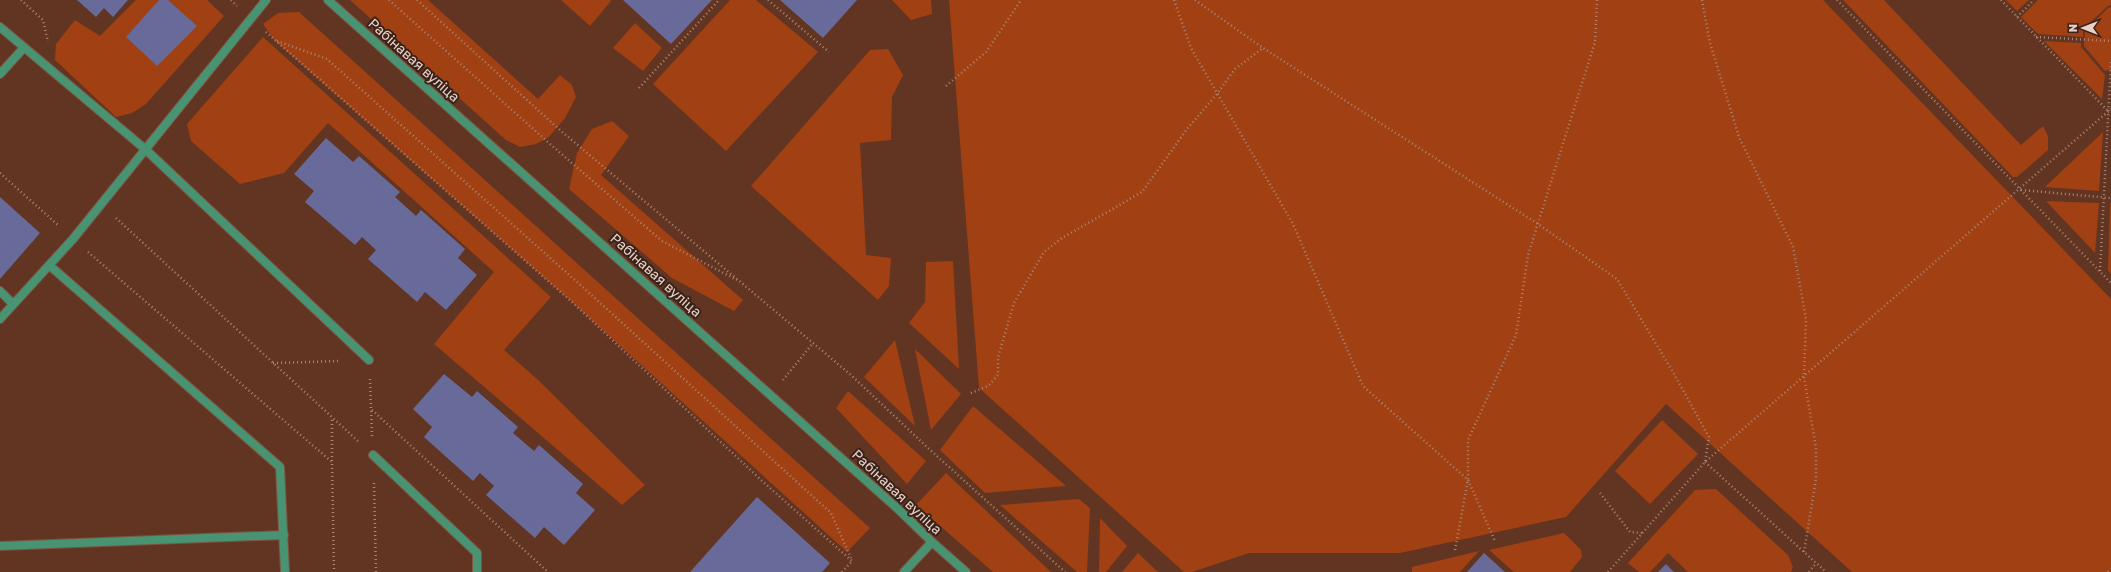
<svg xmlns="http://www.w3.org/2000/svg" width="2111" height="572" font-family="'Golos Text',sans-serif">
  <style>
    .green { fill: #a04013 }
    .building { fill: #686a99 }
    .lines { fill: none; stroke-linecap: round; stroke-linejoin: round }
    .service-casing { stroke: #7e5343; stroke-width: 10 }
    .minor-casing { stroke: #7e5343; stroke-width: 10 }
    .tertiary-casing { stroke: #7e5343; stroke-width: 10 }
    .path { stroke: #ab8677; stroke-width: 2.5; stroke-dasharray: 1 3; stroke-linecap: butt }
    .service { stroke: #489371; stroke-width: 8 }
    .minor { stroke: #489371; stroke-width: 8 }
    .tertiary { stroke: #489371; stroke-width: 8 }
    .labels { text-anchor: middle; stroke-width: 4; stroke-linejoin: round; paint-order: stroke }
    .street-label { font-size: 14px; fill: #edd0c5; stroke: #38231b }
  </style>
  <rect width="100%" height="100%" fill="#623422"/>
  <g class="green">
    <polygon points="136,0 207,0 224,16 146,104 132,113 116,117 55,60 56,44 75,20 100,36"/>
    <polygon points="350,0 428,0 538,99 560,75 572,85 576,97 565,118 549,137 536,144 520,147 506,140"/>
    <polygon points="561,0 610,0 611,1 590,26"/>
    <polygon points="730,0 756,0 818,52 726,151 653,84"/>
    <polygon points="892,0 931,0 932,14 911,20"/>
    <polygon points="949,0 1823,0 2111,299 2111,572 1852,572 1666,404 1566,517 1400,553 1249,553 1192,572 1184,572 979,388"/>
    <polygon points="1843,0 1884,0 2021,145 2043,126 2048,136 2048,150 2017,177 2013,177"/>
    <polygon points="2006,0 2029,0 2017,11"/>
    <polygon points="2038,0 2111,0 2111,5 2108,6 2083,29 2083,37 2038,34 2021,17"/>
    <polygon points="2111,7 2111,70 2105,71 2084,46 2085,31 2108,8"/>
    <polygon points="299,12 870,528 847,552 573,303 275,41 263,24 278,13"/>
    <polygon points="635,23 662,48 643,71 613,48"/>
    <polygon points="263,37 551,297 504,350 536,378 645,485 622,505 434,344 494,272 328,123 284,173 240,184 191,141 187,124"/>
    <polygon points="2044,41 2081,43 2081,47 2105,75 2102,99"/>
    <polygon points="888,49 903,75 892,97 891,140 860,143 866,255 891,258 889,286 878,300 751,186 870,50"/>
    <polygon points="612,121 629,136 601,175 743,300 734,311 672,278 569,189 577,153 592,129"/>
    <polygon points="2103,132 2099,191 2045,187"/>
    <polygon points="2046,201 2099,203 2095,253"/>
    <polygon points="2110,203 2111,203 2111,274 2108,270"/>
    <polygon points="953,261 959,369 909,323 925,302 926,262"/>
    <polygon points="895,340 915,426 864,377"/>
    <polygon points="915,349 961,394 931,430"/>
    <polygon points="848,391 926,461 907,484 836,408"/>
    <polygon points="973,406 1066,486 985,493 940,450"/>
    <polygon points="1662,420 1698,454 1650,504 1615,471"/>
    <polygon points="946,473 1051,572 993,572 916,505"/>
    <polygon points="1716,489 1788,555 1793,567 1791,572 1688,572 1668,553 1650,572 1639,572 1628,563 1695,490"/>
    <polygon points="1079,499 1090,508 1087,572 1077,572 1000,505"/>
    <polygon points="1100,518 1127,546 1106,572 1099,572"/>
    <polygon points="1564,533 1581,550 1582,557 1570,572 1514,572 1489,550"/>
    <polygon points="1479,551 1460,572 1412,572 1412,567"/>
    <polygon points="1138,553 1158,572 1122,572"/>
  </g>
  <g class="building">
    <polygon points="77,0 128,0 113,17 104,8 96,17"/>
    <polygon points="159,0 168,0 197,26 157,66 126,37"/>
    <polygon points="623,0 712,0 671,44"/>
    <polygon points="780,0 857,0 823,38"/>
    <polygon points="326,138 353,162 359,156 400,192 395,197 416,216 421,210 465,249 458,258 477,275 446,310 425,292 417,302 368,259 376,250 362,237 355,245 305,202 314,191 294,174"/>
    <polygon points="0,197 40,233 0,279"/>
    <polygon points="444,374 472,397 477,391 518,427 513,433 534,451 539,445 583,484 576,493 595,510 564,545 544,527 535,538 486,495 494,486 480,473 473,481 424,437 432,427 413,409"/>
    <polygon points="757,497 830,563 822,572 690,572"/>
    <polygon points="1484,553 1505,572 1467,572"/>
    <polygon points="1666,564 1674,572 1658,572"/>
  </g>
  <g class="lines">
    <defs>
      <g id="service">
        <polyline points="0,27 145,149 369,360"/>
        <polyline points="0,74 20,52"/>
        <polyline points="49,265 280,467 285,572"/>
        <polyline points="0,291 13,304"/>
        <polyline points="0,319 73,239 266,0"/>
        <polyline points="373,455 477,553 477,572"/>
        <polyline points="0,546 284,535"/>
      </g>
      <polyline id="minor" points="328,0 898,509 932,542"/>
      <polyline id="tertiary" points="904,572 932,542 966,572"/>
    </defs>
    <use href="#service" class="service-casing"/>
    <use href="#minor" class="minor-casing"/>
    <use href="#tertiary" class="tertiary-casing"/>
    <g class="path">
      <polyline points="21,0 43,20 48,42"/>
      <polyline points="231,0 237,6"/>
      <polyline points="389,0 550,144 662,241 737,280"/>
      <polyline points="417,0 561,131 851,375 927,447 1065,572"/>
      <polyline points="768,0 829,52"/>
      <polyline points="1174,0 1191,48 1293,224 1363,386 1468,480 1495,541"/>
      <polyline points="1195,0 1263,48 1538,224 1617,279 1673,372 1709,437 1705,462"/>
      <polyline points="1702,0 1710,43 1739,137 1793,247 1806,319 1804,377 1816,448 1816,479 1804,552"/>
      <polyline points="1837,0 2111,283"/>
      <polyline points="2001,0 2108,111"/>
      <polyline points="2017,17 2034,0"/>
      <polyline points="266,32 573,303 761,480 852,561"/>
      <polyline points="2036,37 2111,41"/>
      <polyline points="277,41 327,59 586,290 831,513 851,558"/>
      <polyline points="946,86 986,52 1021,0"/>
      <polyline points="639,88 719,0"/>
      <polyline points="0,173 59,226"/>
      <polyline points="2021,190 2111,198"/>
      <polyline points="116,218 359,442"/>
      <polyline points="88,252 332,462 334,572"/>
      <polyline points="2100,271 2111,61"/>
      <polyline points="273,363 340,361"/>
      <polyline points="370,379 372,436"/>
      <polyline points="783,380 813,343"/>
      <polyline points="971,393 988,386 998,375 998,357 1014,303 1044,252 1062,238 1142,192 1187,129 1217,94 1235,69 1263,48"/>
      <polyline points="372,410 548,572"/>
      <polyline points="332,461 332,417"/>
      <polyline points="1705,462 1826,572"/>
      <polyline points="374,483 376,572"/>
      <polyline points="1600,493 1630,532 1642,533"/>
      <polyline points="1455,550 1468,480 1468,440 1516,335 1528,255 1595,42 1597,0"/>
      <polyline points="842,572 852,561"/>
      <polyline points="1608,572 1705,462 2111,109"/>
      <polyline points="1809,572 1816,563"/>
      <polyline points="2108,572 2111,569"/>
    </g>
    <use href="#service" class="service"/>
    <use href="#minor" class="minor"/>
    <use href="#tertiary" class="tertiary"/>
  </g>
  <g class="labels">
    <g class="street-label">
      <text transform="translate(414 60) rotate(42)" y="5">Рабінавая вуліца</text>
      <text transform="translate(656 275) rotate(42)" y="5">Рабінавая вуліца</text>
      <text transform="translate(897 492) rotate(43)" y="5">Рабінавая вуліца</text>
    </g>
  </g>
  <g transform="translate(2083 28) rotate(270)" stroke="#38231b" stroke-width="3" paint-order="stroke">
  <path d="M0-3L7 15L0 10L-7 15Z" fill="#edd0c5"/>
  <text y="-6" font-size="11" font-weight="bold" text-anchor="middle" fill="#edd0c5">N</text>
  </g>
</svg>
